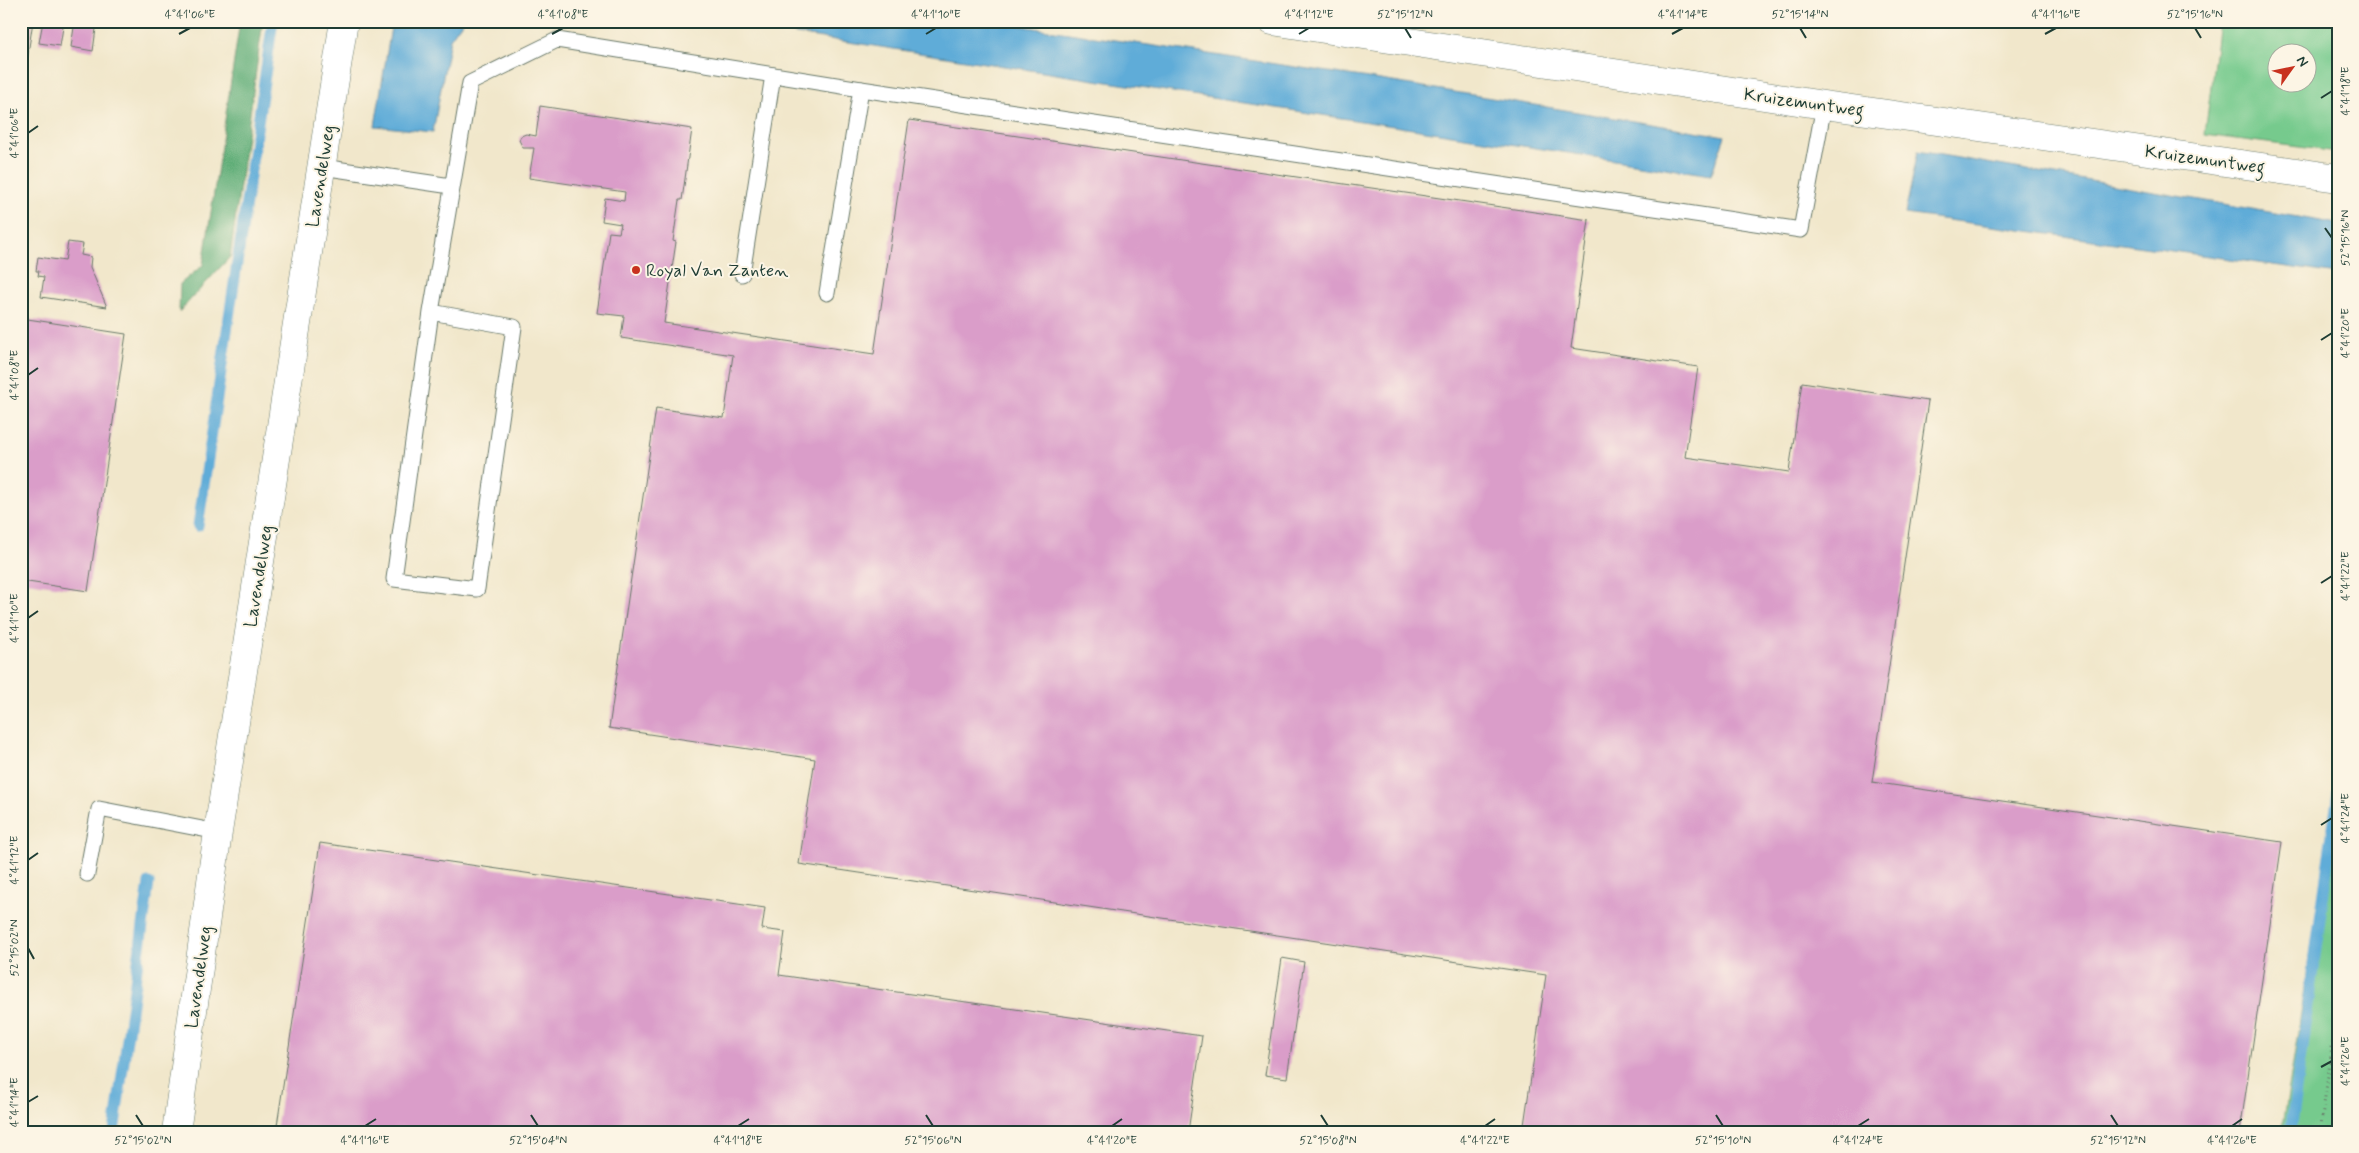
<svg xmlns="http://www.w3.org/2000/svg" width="2359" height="1153" font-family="Mynerve,sans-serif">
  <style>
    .green { fill: #76ca8d; stroke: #4a8460; fill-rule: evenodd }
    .forest { fill: #60ae78; stroke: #407656 }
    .water { fill: #5facd8; stroke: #3f7486 }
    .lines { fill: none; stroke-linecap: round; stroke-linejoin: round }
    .stream { stroke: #5facd8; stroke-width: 11 }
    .building { fill: #da9dc9 }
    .lane-casing { stroke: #687869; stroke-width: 17 }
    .street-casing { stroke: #687869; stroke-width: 29 }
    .path { stroke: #687869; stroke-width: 3; stroke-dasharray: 1 4; stroke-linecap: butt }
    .lane { stroke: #fff; stroke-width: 15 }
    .street { stroke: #fff; stroke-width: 28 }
    .ticks { fill: none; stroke: #1f3d34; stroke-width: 2 }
    .poi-dot { fill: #c8321e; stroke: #fcf5e5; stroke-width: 2 }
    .labels { text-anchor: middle; stroke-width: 4; stroke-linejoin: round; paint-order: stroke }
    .street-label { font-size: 18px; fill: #1f3d34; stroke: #fcf5e5 }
    .poi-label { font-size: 18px; fill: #1f3d34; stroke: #fcf5e5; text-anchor: start }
    .neatline { fill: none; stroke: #1f3d34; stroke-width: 2 }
    .ticks-label { font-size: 12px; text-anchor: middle; fill: #1f3d34 }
  </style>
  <rect width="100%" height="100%" fill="#fcf5e5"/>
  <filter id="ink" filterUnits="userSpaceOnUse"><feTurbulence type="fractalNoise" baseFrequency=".02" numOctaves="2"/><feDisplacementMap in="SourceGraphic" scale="10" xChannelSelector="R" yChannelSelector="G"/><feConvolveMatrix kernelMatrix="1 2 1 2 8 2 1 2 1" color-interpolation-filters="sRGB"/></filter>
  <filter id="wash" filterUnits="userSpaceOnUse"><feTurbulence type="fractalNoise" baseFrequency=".0096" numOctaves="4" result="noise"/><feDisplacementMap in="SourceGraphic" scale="20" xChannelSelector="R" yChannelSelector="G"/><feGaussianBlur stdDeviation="1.12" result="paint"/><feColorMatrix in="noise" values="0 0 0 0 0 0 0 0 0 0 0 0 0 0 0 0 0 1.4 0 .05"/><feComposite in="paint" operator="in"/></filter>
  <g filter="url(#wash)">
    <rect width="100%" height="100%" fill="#f1e7cb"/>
    <g class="green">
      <path d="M2219,21H2338V152L2205,135ZM2276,52H2306V82H2276Z"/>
      <polygon points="2338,782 2338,1132 2282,1132"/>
    </g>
    <polygon class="forest" points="240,21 263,21 230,257 179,312 180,284 203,265"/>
    <g class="water">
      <polygon points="392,21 463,21 450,39 433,132 375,126"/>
      <polygon points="712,21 988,21 1362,77 1725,136 1711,175"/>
      <polygon points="1918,151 2338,224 2338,274 1905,214"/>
    </g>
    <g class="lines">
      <g class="stream">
        <polyline points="198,526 273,21"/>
        <polyline points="114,1132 149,883"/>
        <polyline points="2290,1132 2338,792"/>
      </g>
    </g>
    <g id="blocks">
      <g class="building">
        <polygon points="21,21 33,21 22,93 21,93"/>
        <polygon points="43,21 64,21 60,46 39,43"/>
        <polygon points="75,21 97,21 93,51 71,47"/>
        <polygon points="540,106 692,129 682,200 679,200 673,241 676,242 664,323 874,354 909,120 1589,220 1571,348 1698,367 1685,457 1789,472 1802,382 1928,401 1872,782 2282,842 2240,1132 1523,1132 1546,975 799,864 815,759 609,728 656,408 724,418 733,355 621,338 624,316 597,313 609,232 619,233 621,224 602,221 605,198 624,201 625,192 529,178 534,148 523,148 519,140 521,136 526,134 536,136"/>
        <polygon points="21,177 29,178 25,206 21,205"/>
        <polygon points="68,242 83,244 81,255 91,257 90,267 107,307 41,297 44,277 38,276 39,271 36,271 38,257 65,261"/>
        <polygon points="21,318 126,334 88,591 21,581"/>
        <polygon points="320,843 765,908 762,929 785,932 779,975 1202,1036 1188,1132 276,1132"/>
        <polygon points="1282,958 1304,962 1287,1078 1265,1075"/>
      </g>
    </g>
  </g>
  <g filter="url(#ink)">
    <use href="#blocks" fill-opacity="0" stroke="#687869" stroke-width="1"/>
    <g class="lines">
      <defs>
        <g id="lane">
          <polyline points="322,167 451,186"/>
          <polyline points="742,274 773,75"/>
          <polyline points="827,293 861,89"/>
          <polyline points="431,312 514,327 477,589 394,579 431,312 470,83 557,40 861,89 1801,230 1824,105"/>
          <polyline points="87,874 99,809 218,832"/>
        </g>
        <g id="street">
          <polyline points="1272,21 1824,105 2338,178"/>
          <polyline points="176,1132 218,832 344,21"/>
        </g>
      </defs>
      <use href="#lane" class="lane-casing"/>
      <use href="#street" class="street-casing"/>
      <polyline class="path" points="2320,1132 2338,1006"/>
      <use href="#lane" class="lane"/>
      <use href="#street" class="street"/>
    </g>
  </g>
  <path class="ticks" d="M1405,28L1411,38M1800,28L1806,38M2195,28L2201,38M179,34L190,28M552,34L563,28M926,34L936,28M1299,34L1309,28M1672,34L1683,28M2045,34L2056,28M2321,98L2332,91M28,133L38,126M2325,228L2332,238M2321,340L2332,333M28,375L38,368M2321,583L2332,576M28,618L38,611M2321,825L2332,818M28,860L38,853M28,948L34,959M2321,1067L2332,1061M28,1102L38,1096M136,1115L143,1126M531,1115L538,1126M926,1115L933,1126M1321,1115L1328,1126M1716,1115L1723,1126M2111,1115L2118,1126M365,1126L376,1119M738,1126L749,1119M1112,1126L1122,1119M1485,1126L1495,1119M1858,1126L1869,1119M2232,1126L2242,1119"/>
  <circle class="poi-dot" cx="636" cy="270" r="5"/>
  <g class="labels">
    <g class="street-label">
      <text transform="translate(1804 102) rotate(8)" y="6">Kruizemuntweg</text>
      <text transform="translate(2205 159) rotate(8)" y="6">Kruizemuntweg</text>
      <text transform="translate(320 176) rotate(-81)" y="6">Lavendelweg</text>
      <text transform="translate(258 576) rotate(-81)" y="6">Lavendelweg</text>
      <text transform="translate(198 977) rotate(-82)" y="6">Lavendelweg</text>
    </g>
    <g class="poi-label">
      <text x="646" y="276">Royal Van Zanten</text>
    </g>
  </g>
  <rect width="2359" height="1153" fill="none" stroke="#fcf5e5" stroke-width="55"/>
  <g transform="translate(2292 68) rotate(57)"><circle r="24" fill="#fcf5e5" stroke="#a4ab9e"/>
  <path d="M0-4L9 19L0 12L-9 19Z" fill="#c8321e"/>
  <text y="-8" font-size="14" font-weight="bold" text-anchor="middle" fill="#1f3d34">N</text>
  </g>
  <rect x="28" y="28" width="2304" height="1098" class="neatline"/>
  <g class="ticks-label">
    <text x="190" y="18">4°41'06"E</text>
    <text x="563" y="18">4°41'08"E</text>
    <text x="936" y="18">4°41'10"E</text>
    <text x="1309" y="18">4°41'12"E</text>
    <text x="1405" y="18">52°15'12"N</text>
    <text x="1683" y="18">4°41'14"E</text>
    <text x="1800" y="18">52°15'14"N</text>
    <text x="2056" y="18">4°41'16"E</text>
    <text x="2195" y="18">52°15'16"N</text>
    <text transform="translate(2345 91) rotate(-90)" y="4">4°41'18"E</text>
    <text transform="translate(14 133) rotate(-90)" y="4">4°41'06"E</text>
    <text transform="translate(2345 238) rotate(-90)" y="4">52°15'16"N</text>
    <text transform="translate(2345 333) rotate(-90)" y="4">4°41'20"E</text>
    <text transform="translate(14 375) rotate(-90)" y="4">4°41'08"E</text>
    <text transform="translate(2345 576) rotate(-90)" y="4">4°41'22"E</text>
    <text transform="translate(14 618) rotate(-90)" y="4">4°41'10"E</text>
    <text transform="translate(2345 818) rotate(-90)" y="4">4°41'24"E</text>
    <text transform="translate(14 860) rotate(-90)" y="4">4°41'12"E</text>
    <text transform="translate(14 948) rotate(-90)" y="4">52°15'02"N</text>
    <text transform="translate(2345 1061) rotate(-90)" y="4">4°41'26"E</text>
    <text transform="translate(14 1102) rotate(-90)" y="4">4°41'14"E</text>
    <text x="143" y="1144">52°15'02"N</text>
    <text x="365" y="1144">4°41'16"E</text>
    <text x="538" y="1144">52°15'04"N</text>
    <text x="738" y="1144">4°41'18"E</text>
    <text x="933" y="1144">52°15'06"N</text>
    <text x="1112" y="1144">4°41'20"E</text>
    <text x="1328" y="1144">52°15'08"N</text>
    <text x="1485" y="1144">4°41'22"E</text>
    <text x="1723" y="1144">52°15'10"N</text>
    <text x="1858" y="1144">4°41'24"E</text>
    <text x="2118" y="1144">52°15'12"N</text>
    <text x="2232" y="1144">4°41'26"E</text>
  </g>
</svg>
